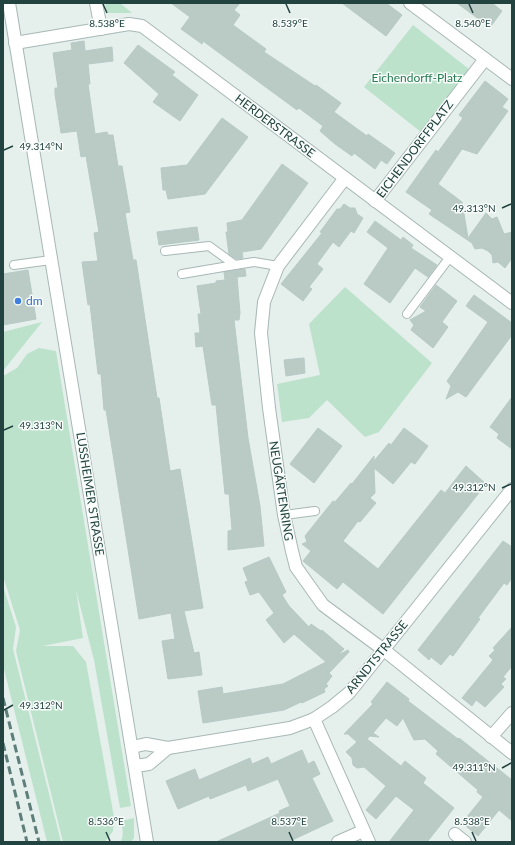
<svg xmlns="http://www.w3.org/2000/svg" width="515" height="845" font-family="Lato,sans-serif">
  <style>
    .green { fill: #bde2cc }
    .building { fill: #bacbc6; stroke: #b7cac5 }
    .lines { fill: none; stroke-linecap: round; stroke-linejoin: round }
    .service-casing { stroke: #a7b8b5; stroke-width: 10 }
    .minor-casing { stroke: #a7b8b5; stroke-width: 14 }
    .service { stroke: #fff; stroke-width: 8 }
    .minor { stroke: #fff; stroke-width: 12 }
    .rail { stroke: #5d7e7a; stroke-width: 3; stroke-dasharray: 8 4; stroke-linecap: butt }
    .ticks { fill: none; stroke: #22433f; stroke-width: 1.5 }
    .shop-dot { fill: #3f7fe0; stroke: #f7fbf9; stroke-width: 1.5 }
    .labels { text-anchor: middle; stroke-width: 3; stroke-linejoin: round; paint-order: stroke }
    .park-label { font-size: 12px; fill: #297e55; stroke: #f7fbf9 }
    .street-label { font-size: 12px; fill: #22433f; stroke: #f7fbf9 }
    .shop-label { font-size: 12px; fill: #366cbe; stroke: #f7fbf9; text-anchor: start }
    .ticks-label { font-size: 10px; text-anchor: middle; fill: #22433f; stroke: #f7fbf9; stroke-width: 3; stroke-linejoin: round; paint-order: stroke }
  </style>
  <rect width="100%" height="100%" fill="#e5efec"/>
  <g class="green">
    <polygon points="105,3 120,3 132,13 107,13"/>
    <polygon points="413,25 470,70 421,132 364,87"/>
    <polygon points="345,287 432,363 379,432 365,437 327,400 309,418 282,422 277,384 320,375 309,324"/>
    <polygon points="42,322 3,371 3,332"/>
    <polygon points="39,348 56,351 131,806 120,808 94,660 76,590 83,638 43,646 73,646 86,662 114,817 113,831 105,842 63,842 16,651 20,630 3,576 3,376 17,368 27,354"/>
    <polygon points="3,586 16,627 13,649 61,842 47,842 3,665"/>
    <path d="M134,818V838L131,842H120C125,836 122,828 121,821Z"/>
  </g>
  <g class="building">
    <polygon points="171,3 240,3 234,10 240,15 233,25 266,49 264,52 315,86 316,85 341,103 334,112 367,136 368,134 395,153 387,164 381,160 375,169 354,153 352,156 335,144 320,131 323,126 299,108 297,110 203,41 202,44 181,29 190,17"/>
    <polygon points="342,3 386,3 402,15 386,36"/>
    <polygon points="457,3 492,3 502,11 491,26 485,21 484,23"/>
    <polygon points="84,41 85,51 112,47 113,61 88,64 90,84 88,84 95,134 107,132 108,135 113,135 118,166 122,166 130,212 125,213 133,260 136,260 157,398 159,398 170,471 180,469 203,608 184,611 194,653 199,652 202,675 168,679 162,641 175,639 171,613 139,619 106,410 104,410 101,374 98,374 90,304 88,305 82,262 98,261 94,233 99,232 86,156 81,157 77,131 61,133 55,94 55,88 58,88 53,53 72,50 71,43"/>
    <polygon points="138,45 175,72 172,75 198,95 180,121 153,102 159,94 124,63"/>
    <polygon points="485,81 508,99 502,107 508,111 477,154 462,149 438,184 462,202 468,238 486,213 492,219 497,217 504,234 512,232 512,258 505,268 498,262 493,263 492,255 488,251 482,248 475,249 472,243 429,214 432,210 406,192 436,150 438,152 463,118 459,115"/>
    <polygon points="222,118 248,137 205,194 168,199 166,190 163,190 161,168 187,165"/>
    <polygon points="282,164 308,183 261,249 242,252 243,258 236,259 229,254 226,232 228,232 227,223 242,220"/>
    <polygon points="344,204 350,208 355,208 357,214 363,218 354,233 351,231 339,247 333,242 317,264 323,269 309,287 312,289 303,301 281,284 322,233 320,232 337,209 340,209"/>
    <polygon points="375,221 401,240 403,237 413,245 411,248 437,265 428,277 415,268 390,303 364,284 388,248 367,232"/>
    <polygon points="197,227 199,240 159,245 157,232"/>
    <polygon points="245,269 246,276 237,277 240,313 239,320 234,320 248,438 260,506 264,546 228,550 228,531 232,530 229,494 225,494 216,405 212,405 203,346 196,347 195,333 200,333 198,314 201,314 197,286 216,283 216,281 225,280 224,272"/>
    <polygon points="28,270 36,319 3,325 3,274"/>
    <polygon points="436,285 457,301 442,322 448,327 433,348 411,330 414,325 410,320 426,311 420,307"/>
    <polygon points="474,295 512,323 512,335 466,397 458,392 446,399 451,386 447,381 488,322 466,306"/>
    <polygon points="304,358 305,373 286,376 284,360"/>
    <polygon points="512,397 512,449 497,438 499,434 490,427"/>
    <polygon points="318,428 342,446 314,483 290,464"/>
    <polygon points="404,428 428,446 415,464 411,462 393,484 374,468 375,493 370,498 376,503 360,522 358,521 343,541 378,569 441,490 445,493 466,466 486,484 383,614 343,582 337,589 303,561 311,551 302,544 307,542 305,536 333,501 335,502 351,483 352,484 374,456 374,461 389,443 391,445"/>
    <polygon points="503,541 512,547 512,578 507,585 504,583 478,618 480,619 453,656 450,654 441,665 431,657 429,660 418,650"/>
    <polygon points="269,557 286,592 282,595 289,606 309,627 311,624 321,631 322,630 344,649 338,655 348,650 349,652 329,673 332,676 326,684 328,686 324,689 325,692 302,703 301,702 284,710 203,723 198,691 222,687 223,694 283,684 326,662 294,634 284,643 266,620 274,613 259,592 250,595 245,582 248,581 243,568"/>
    <polygon points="512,627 512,666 503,677 506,679 501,684 504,687 485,707 476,700 472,706 462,698 493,660 489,656 495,650 493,648"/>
    <polygon points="387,682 409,699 408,701 458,739 459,738 512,780 512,821 499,810 478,836 462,823 483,797 477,792 478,790 436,754 438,751 425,739 414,740 403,718 397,726 386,718 373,733 379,737 370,736 367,739 401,766 405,761 426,778 423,783 454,808 427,842 389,842 414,810 396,796 376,819 366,810 386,786 364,767 357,768 353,765 352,758 346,752 357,742 348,734 344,734 373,704 371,702"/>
    <polygon points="302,750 308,764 314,761 320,774 312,778 333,821 288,842 216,842 280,813 279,811 290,806 278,779 248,791 246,785 210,799 209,796 178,809 166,781 195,769 199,780 250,758 252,764 268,757 271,764"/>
  </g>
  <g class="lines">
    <defs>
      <g id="service">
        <polyline points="165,251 209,246 235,265 254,262 278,266"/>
        <polyline points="14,265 51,260"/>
        <polyline points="182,274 235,265"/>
        <polyline points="407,314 450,257"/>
        <polyline points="284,515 315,511"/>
      </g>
      <g id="minor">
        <polyline points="9,3 147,842"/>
        <polyline points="96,3 101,29"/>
        <polyline points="410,3 512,79"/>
        <polyline points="15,43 129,24 142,26 512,303"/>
        <polyline points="345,178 278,266 264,302 261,333 269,408 284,515 292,551 296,567 323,605 384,650 512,753"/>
        <polyline points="375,201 485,59"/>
        <polyline points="314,719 369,842"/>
        <polyline points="491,737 512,713"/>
        <polyline points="132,747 146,744 168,748 290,728 314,719 332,707 349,693 512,489"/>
        <polyline points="135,766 149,764 168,748"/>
        <polyline points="455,834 465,842"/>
        <polyline points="338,842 363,831"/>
      </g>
    </defs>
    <use href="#service" class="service-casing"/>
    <use href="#minor" class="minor-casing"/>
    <use href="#service" class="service"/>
    <use href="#minor" class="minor"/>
    <g class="rail">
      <polyline points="3,698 39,842"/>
      <polyline points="3,743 27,842"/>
    </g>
  </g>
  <path class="ticks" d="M103,4L107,13M286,4L290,13M469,4L473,13M4,150L13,146M502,208L511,204M4,430L13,426M502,488L511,484M4,710L13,705M502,768L511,763M106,832L110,841M289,832L293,841M472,832L476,841"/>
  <circle class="shop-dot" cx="18" cy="301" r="4"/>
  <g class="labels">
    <g class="park-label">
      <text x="417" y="82">Eichendorff-Platz</text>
    </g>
    <g class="street-label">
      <text transform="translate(275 126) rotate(37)" y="4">HERDERSTRASSE</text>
      <text transform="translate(415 149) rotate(-53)" y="4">EICHENDORFFPLATZ</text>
      <text transform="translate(281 491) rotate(81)" y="4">NEUGÄRTENRING</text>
      <text transform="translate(90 494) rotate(81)" y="4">LUSSHEIMER STRASSE</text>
      <text transform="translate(377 657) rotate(-51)" y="4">ARNDTSTRASSE</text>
    </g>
    <g class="shop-label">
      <text x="26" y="305">dm</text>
    </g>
  </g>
  <g class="ticks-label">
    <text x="107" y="27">8.538°E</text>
    <text x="290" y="27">8.539°E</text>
    <text x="473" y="27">8.540°E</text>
    <text x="41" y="150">49.314°N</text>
    <text x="474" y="212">49.313°N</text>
    <text x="41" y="429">49.313°N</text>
    <text x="474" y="491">49.312°N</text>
    <text x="41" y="709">49.312°N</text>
    <text x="474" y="771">49.311°N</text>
    <text x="106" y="825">8.536°E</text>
    <text x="289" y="825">8.537°E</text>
    <text x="472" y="825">8.538°E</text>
  </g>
  <rect width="515" height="845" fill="none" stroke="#22433f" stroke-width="8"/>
</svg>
